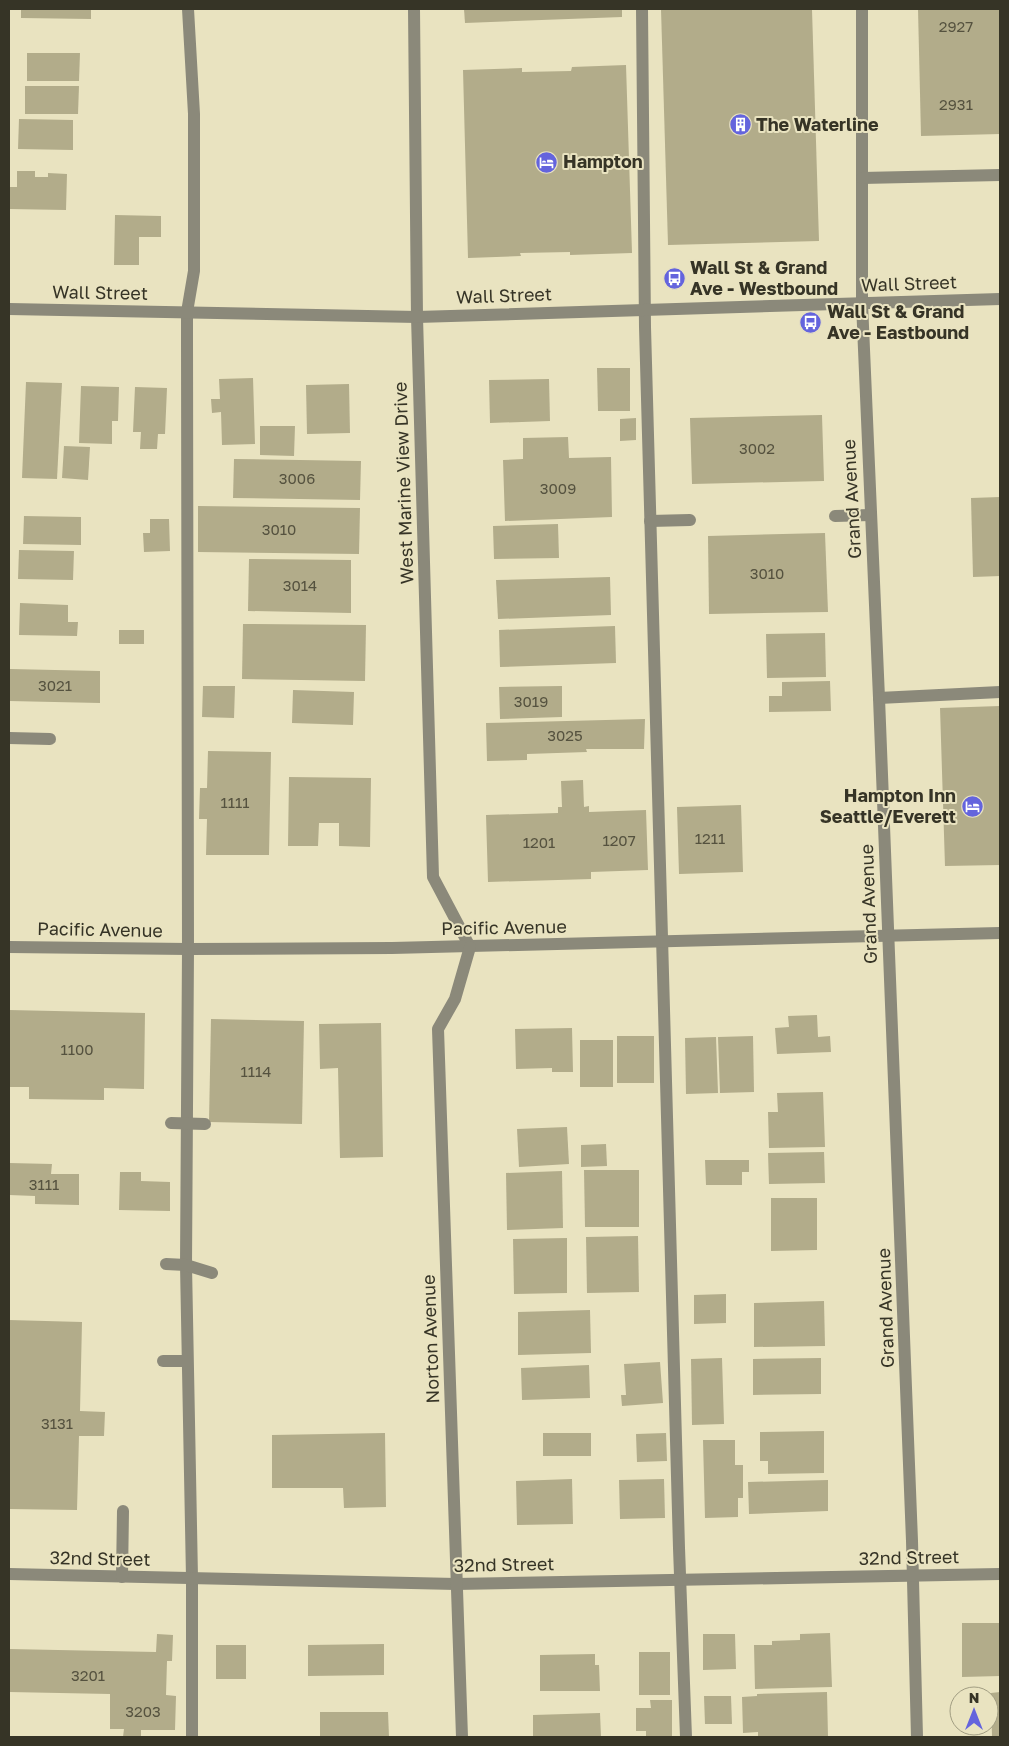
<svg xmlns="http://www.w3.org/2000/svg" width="1009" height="1746" font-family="'Golos Text',sans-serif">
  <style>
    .building { fill: #b2ac8a }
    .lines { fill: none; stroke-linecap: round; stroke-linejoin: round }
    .minor { stroke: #8b897a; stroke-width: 12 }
    .labels { text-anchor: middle; stroke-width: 4; stroke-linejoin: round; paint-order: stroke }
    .number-label { font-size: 15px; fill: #55523f }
    .poi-label { font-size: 18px; font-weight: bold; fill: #363426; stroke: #e9e3c0; text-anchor: start }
    .street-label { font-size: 18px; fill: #363426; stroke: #e9e3c0 }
  </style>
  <rect width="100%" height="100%" fill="#e9e3c0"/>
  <g class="building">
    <polygon points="21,9 91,9 91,19 21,18"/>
    <polygon points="464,9 622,9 622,17 465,23"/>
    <polygon points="661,9 812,9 819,241 668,245"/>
    <polygon points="918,9 1000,9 1000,134 921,136"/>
    <polygon points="27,53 80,53 79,81 27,81"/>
    <polygon points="626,65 632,253 570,255 570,252 520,253 521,256 468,258 463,70 522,68 522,72 571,71 572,67"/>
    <polygon points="25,86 79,86 78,114 25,114"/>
    <polygon points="19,119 73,120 73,150 18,149"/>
    <polygon points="17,171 35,171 35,177 48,177 48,173 67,174 66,210 9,209 10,187 17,187"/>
    <polygon points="115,215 161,216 161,237 139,237 139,265 114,265"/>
    <polygon points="597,368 630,368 630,411 598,411"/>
    <polygon points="253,378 255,444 222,445 221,412 212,413 211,399 220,399 219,379"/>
    <polygon points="549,379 550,421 490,423 489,380"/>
    <polygon points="26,382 62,383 57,479 22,478"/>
    <polygon points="349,384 350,433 307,434 306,385"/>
    <polygon points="81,386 119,387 118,421 112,421 112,444 79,443"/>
    <polygon points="135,387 167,388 165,434 158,434 157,449 140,449 141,432 133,432"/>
    <polygon points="822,415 824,481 692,484 690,418"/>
    <polygon points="636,418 636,440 620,441 620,419"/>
    <polygon points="260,426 295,426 294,456 260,455"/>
    <polygon points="568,437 569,458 611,457 612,517 505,521 503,460 523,459 523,438"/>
    <polygon points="64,446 90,447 88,480 62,478"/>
    <polygon points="234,459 361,461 360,500 233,498"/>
    <polygon points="1000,497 1000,576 973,577 971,498"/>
    <polygon points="198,506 360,508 359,554 198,552"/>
    <polygon points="24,516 81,517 81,545 23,544"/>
    <polygon points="150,519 169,519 170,551 144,552 143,533 150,533"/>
    <polygon points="558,524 559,558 494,559 493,526"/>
    <polygon points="825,533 828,612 709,614 708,536"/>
    <polygon points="19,550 74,551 73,580 18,579"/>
    <polygon points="249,559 351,560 351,613 248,611"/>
    <polygon points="610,577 611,615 498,619 496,580"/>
    <polygon points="20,603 68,605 68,622 78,622 77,636 19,635"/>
    <polygon points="243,624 366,625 365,681 242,679"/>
    <polygon points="615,626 616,663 500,667 499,630"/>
    <rect x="119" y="630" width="25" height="14"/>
    <polygon points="825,633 826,677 767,678 766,634"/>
    <polygon points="10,669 100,671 100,703 9,701"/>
    <polygon points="830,681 831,711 769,712 769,696 782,696 782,682"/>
    <polygon points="203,686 235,686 234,718 202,717"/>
    <polygon points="562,686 562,717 500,719 499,687"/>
    <polygon points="293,690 354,692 353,725 292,723"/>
    <polygon points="1000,706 1000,865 945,866 940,708"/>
    <polygon points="645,719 644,749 586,749 587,752 527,754 527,760 487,761 486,723"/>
    <polygon points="208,751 271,752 269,855 206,855 207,819 199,819 200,788 207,788"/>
    <polygon points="289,777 371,778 370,847 339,846 339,823 319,823 318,846 288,846"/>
    <polygon points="583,780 584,807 589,806 589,812 646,810 648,870 591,872 591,879 488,882 486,815 558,813 558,807 562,807 561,781"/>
    <polygon points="741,805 743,872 679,874 677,807"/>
    <polygon points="9,1010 145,1013 144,1089 104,1088 104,1100 29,1099 29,1087 9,1087"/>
    <polygon points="817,1015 818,1037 830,1036 831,1052 777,1054 775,1028 789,1027 788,1016"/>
    <polygon points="211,1019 304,1021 302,1124 209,1122"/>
    <polygon points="381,1023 383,1157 340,1158 338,1068 320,1069 319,1024"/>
    <polygon points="572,1028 573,1072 552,1072 552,1068 516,1069 515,1029"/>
    <rect x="617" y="1036" width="37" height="47"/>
    <polygon points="753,1036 754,1092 720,1093 718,1037"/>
    <polygon points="716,1037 718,1093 686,1094 685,1038"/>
    <rect x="580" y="1040" width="33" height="47"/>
    <polygon points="823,1092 825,1147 769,1148 768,1112 778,1112 777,1093"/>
    <polygon points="567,1127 569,1164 519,1167 517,1129"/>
    <polygon points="606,1144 607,1166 581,1167 581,1145"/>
    <polygon points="824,1152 825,1183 769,1184 768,1153"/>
    <polygon points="705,1160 749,1160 749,1172 742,1172 742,1185 706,1185"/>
    <polygon points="9,1163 52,1164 51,1174 79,1174 79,1205 35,1204 35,1196 9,1195"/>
    <polygon points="584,1170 639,1170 639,1227 585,1227"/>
    <polygon points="562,1171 563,1228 507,1230 506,1173"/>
    <polygon points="120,1172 141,1172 141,1181 170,1182 170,1211 119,1210"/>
    <polygon points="771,1198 817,1198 817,1250 771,1251"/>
    <polygon points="638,1236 639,1292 587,1293 586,1237"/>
    <polygon points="567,1238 567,1293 514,1294 513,1239"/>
    <polygon points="726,1294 726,1323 694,1324 694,1295"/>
    <polygon points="824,1301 825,1346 754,1347 754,1303"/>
    <polygon points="590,1310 591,1353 518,1355 518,1312"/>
    <polygon points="9,1320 82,1322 80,1411 105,1412 104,1436 79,1436 77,1510 9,1509"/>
    <polygon points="722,1358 724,1424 692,1425 691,1359"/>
    <polygon points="821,1358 821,1394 753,1395 753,1359"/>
    <polygon points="660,1362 663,1403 622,1406 621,1395 626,1395 624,1364"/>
    <polygon points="589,1365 590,1398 522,1400 521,1368"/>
    <polygon points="824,1431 824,1473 768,1474 768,1461 760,1461 760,1432"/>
    <polygon points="385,1433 386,1507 344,1508 343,1488 272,1488 272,1435"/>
    <rect x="543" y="1433" width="48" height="23"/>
    <polygon points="666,1433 667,1461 637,1462 636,1434"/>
    <polygon points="703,1440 735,1440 735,1465 743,1465 743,1498 738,1498 738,1517 705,1518"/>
    <polygon points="572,1479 573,1524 517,1525 516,1481"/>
    <polygon points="664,1479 665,1518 620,1519 619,1480"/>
    <polygon points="828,1480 828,1511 749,1514 748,1482"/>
    <polygon points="962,1623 1000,1623 1000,1676 962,1677"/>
    <polygon points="830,1633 832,1687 755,1689 754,1645 772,1645 772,1641 800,1640 800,1634"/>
    <polygon points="157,1634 173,1635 172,1661 167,1661 166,1695 176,1696 175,1730 141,1730 141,1737 123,1737 124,1729 110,1729 110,1694 9,1692 9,1649 156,1652"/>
    <polygon points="703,1634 735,1634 736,1669 703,1670"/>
    <polygon points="384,1644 384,1675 308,1676 308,1645"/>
    <rect x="216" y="1645" width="30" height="34"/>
    <rect x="639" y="1652" width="31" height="43"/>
    <polygon points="595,1654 595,1665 599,1665 600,1691 540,1691 540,1655"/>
    <polygon points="827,1692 828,1737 758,1737 758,1732 743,1733 742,1697 757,1696 757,1694"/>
    <polygon points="1000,1692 1000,1737 992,1737 991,1693"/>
    <polygon points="704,1696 731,1696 732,1724 705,1724"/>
    <polygon points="650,1700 672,1700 672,1737 646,1737 646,1731 636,1731 636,1708 651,1708"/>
    <polygon points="320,1712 388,1712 389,1737 320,1737"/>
    <polygon points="600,1713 601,1737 533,1737 533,1715"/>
  </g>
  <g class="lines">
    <g class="minor">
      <polyline points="188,9 194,114 194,271 187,312 187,339 188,949 186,1265 192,1578 192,1737"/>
      <polyline points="414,9 417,317 433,877 470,947"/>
      <polyline points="642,9 645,327 679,1548 686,1737"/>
      <polyline points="862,9 862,303 879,698 912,1541 917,1737"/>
      <polyline points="862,178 1000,175"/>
      <polyline points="9,309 417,317 1000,299"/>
      <polyline points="835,516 870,515"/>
      <polyline points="650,521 690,520"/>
      <polyline points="879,698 1000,692"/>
      <polyline points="9,738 50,739"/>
      <polyline points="9,947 188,949 392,948 1000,933"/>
      <polyline points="171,1123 205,1124"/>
      <polyline points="166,1264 186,1265 212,1273"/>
      <polyline points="163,1361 187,1361"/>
      <polyline points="9,1574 456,1584 1000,1574"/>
      <polyline points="122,1577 123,1511"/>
      <polyline points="462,1737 438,1029 455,999 470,947"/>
    </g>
  </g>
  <defs>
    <symbol id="building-disc" viewBox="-11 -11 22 22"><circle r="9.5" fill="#6464dd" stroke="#e9e3c0"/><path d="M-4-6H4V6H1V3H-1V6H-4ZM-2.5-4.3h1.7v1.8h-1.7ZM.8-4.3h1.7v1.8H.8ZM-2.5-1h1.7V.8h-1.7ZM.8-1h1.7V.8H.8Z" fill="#fff"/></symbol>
    <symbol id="hotel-disc" viewBox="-11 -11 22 22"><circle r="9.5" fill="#6464dd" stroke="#e9e3c0"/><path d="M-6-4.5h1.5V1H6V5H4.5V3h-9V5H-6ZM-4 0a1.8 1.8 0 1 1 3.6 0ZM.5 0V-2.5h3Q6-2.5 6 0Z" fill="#fff"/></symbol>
    <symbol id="bus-disc" viewBox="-11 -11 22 22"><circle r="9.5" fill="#6464dd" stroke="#e9e3c0"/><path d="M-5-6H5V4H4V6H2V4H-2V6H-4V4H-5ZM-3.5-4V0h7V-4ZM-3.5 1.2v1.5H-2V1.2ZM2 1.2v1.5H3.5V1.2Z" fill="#fff"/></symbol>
  </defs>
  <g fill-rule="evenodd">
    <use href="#building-disc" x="728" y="112" width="25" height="25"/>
    <use href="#hotel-disc" x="534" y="150" width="25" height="25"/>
    <use href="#bus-disc" x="662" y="266" width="25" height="25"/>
    <use href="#bus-disc" x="798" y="310" width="25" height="25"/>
    <use href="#hotel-disc" x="960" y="794" width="25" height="25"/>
  </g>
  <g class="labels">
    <g class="number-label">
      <text x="956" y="32">2927</text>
      <text x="956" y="110">2931</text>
      <text x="757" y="454">3002</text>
      <text x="297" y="484">3006</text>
      <text x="558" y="494">3009</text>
      <text x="279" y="535">3010</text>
      <text x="767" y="579">3010</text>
      <text x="300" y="591">3014</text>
      <text x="55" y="691">3021</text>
      <text x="531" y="707">3019</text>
      <text x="565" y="741">3025</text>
      <text x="235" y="808">1111</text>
      <text x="710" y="844">1211</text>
      <text x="619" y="846">1207</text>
      <text x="539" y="848">1201</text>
      <text x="77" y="1055">1100</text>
      <text x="256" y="1077">1114</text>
      <text x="44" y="1190">3111</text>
      <text x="57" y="1429">3131</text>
      <text x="88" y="1681">3201</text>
      <text x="143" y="1717">3203</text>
    </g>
    <g class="poi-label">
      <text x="756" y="131">The Waterline</text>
      <text x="563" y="168">Hampton</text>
      <text x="690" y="274">Wall St &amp; Grand<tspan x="690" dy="21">Ave - Westbound</tspan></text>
      <text x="827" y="318">Wall St &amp; Grand<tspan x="827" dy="21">Ave - Eastbound</tspan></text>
      <text x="956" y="802" text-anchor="end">Hampton Inn<tspan x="956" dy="21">Seattle/Everett</tspan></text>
    </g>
    <g class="street-label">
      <text transform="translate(909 284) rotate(-2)" y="6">Wall Street</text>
      <text transform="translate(100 293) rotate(1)" y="6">Wall Street</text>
      <text transform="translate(504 296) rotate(-2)" y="6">Wall Street</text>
      <text transform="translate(404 483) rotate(-92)" y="6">West Marine View Drive</text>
      <text transform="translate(852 499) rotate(-93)" y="6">Grand Avenue</text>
      <text transform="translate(869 904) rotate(-92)" y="6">Grand Avenue</text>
      <text transform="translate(504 928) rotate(-1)" y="6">Pacific Avenue</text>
      <text transform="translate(100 930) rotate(1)" y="6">Pacific Avenue</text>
      <text transform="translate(886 1308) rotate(-92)" y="6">Grand Avenue</text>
      <text transform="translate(431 1339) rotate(-92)" y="6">Norton Avenue</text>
      <text transform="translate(909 1558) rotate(-1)" y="6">32nd Street</text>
      <text transform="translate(100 1559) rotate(1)" y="6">32nd Street</text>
      <text transform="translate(504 1565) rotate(-1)" y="6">32nd Street</text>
    </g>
  </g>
  <rect width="1009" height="1746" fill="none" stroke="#363426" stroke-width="20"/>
  <g transform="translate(974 1711)"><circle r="24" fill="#e9e3c0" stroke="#a19d82"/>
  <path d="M0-4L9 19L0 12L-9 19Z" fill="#6464dd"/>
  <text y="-8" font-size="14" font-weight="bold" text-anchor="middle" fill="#363426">N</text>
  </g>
</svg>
